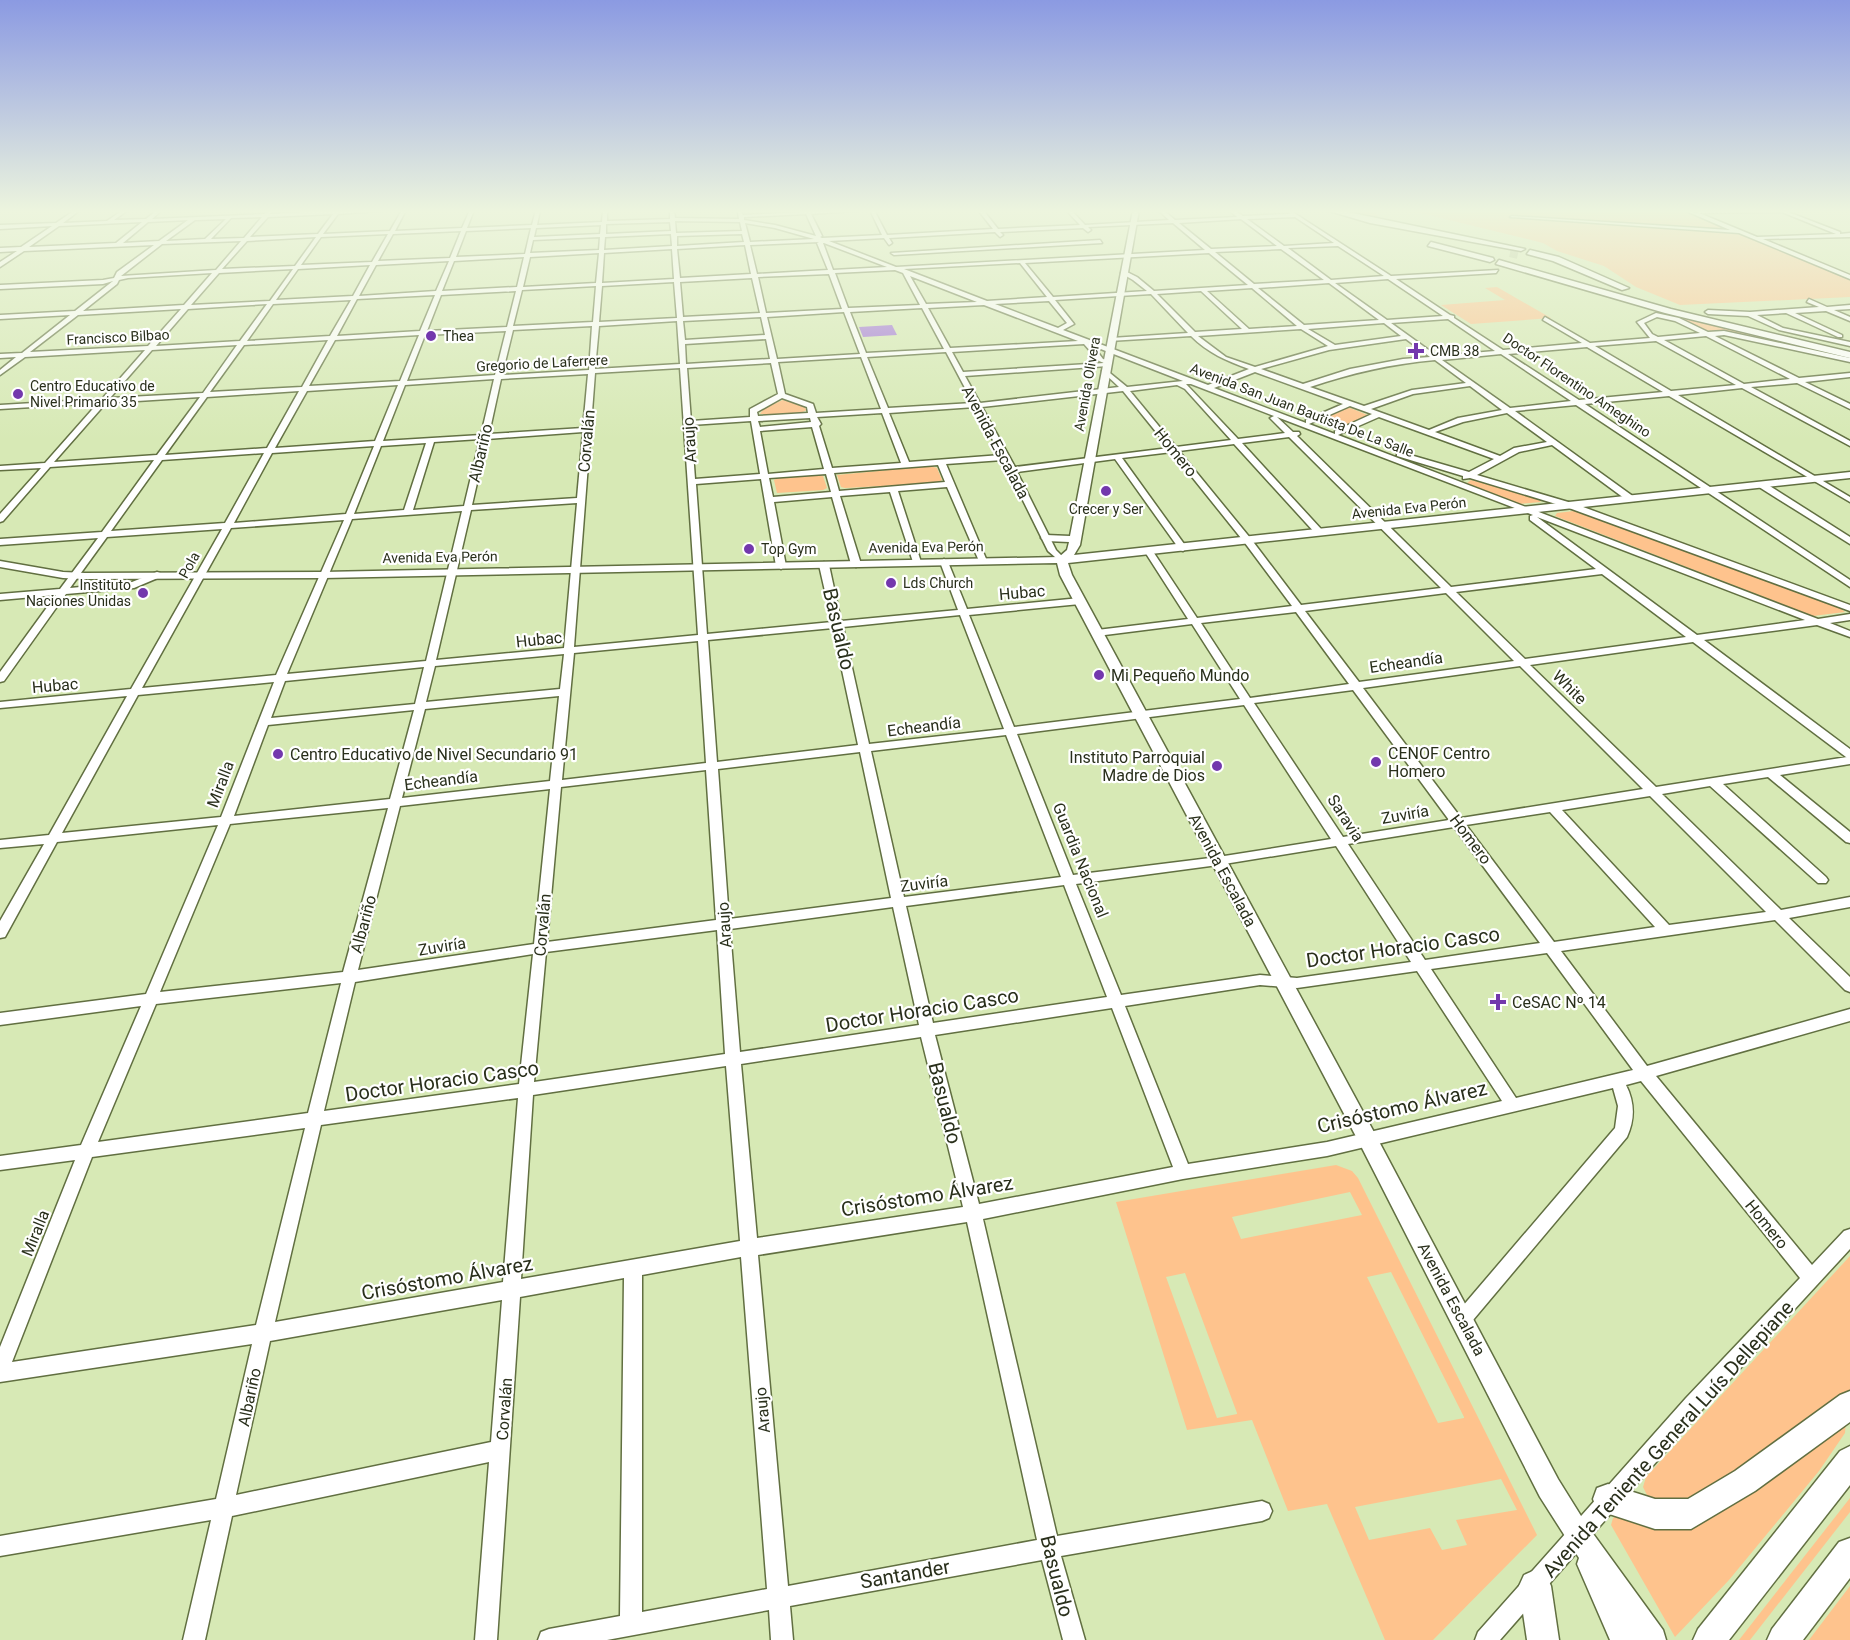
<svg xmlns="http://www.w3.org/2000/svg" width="1850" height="1640" font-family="Roboto,sans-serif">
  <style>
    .green { fill: #fec38d; fill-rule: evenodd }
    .water { fill: #a173d9 }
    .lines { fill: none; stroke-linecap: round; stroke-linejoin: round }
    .highway-tunnel { stroke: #b4c496; stroke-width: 8; stroke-dasharray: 8 4.5; stroke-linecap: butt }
    .minor-casing { stroke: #616f41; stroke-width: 3 }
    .major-casing { stroke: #616f41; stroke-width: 3 }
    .highway-casing { stroke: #616f41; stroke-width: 3 }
    .minor { fill: #fff; fill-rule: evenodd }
    .major { fill: #fff; fill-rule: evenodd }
    .highway { fill: #fff; fill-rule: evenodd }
    .poi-dot { fill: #7338ad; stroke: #fff; stroke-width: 2 }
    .labels { text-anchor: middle; stroke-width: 4.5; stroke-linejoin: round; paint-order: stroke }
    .far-poi-label { font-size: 14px; fill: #292f1b; stroke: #fff; text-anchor: start }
    .far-street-label { font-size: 14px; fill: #292f1b; stroke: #fff }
    .street-label { font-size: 16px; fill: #292f1b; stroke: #fff }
    .poi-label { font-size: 16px; fill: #292f1b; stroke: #fff; text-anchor: start }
    .near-street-label { font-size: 20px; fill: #292f1b; stroke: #fff }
  </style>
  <rect width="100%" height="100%" fill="#d7e9b5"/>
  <g class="green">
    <polygon points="1336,210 1681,210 1850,279 1850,297 1680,305 1636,287 1604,266 1557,251 1543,243 1412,211 1376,213 1378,217 1367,219"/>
    <polygon points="1497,287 1551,318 1471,324 1441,305 1505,300 1485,288"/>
    <polygon points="1661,312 1850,357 1850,358 1736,334 1704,330 1658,313"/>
    <polygon points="783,400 803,406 807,410 798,414 760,414 764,408"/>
    <polygon points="1348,407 1370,416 1342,429 1319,421"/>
    <polygon points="930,466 937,468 942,480 938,483 845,488 841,487 837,475"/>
    <polygon points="819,475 823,476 827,488 823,490 777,493 774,480 778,478"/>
    <polygon points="1471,480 1535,497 1541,502 1519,504 1470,486 1467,483"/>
    <polygon points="1574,511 1839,607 1845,612 1813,616 1555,516 1557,513"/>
    <path d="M1336,1165L1352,1171L1358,1178L1537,1535L1433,1640H1385L1327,1504L1288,1511L1252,1420L1187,1430L1116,1202ZM1350,1192L1362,1215L1241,1239L1232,1217ZM1391,1272L1464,1417V1418L1438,1423L1367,1277ZM1185,1273L1237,1413V1414L1217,1418L1166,1277ZM1501,1479L1517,1510L1456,1520L1467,1545L1442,1550L1430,1528L1369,1540L1355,1507Z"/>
    <polygon points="1850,1256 1850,1391 1807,1423 1683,1505 1649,1499 1643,1487 1646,1477"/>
    <polygon points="1846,1420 1845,1433 1819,1471 1729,1580 1675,1637 1611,1525 1613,1518 1619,1514 1666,1524"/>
    <polygon points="1850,1498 1850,1512 1750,1640 1739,1640"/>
    <polygon points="1850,1586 1850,1640 1809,1640"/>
  </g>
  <polygon class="water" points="892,325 897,335 863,337 859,327"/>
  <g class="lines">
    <polyline class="highway-tunnel" points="1510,253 1519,255"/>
    <defs>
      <g id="minor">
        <path d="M75,210H80L63,223L107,221L123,210H128L114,220L146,219L157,210H162L152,219L265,214L268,210H273L270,214L336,210H390L338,214L323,234L390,231L402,210H406L395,231L462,228L470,210H474L467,228L532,225L536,210H540L537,225L602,222L603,210H607V221L670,219V210H674L675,218L739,219L738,212L740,211L743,215L804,212V210H867L811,214L822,236L820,237L822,238L882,235L870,210H874L887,235L993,229L978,210H983L998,229L1080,225L1066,210H1071L1085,225L1169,220L1158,210H1163L1175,220L1237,217L1229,210H1234L1243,216L1290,214L1289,212L1291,211L1391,276L1498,270L1496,273L1396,279L1450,315L1454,316V318L1503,350L1582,343L1543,320L1545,317L1590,343L1650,338L1637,322L1656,313L1679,318L1708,332L1724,331L1850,358V362L1724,335L1715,336L1799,378L1850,373V377L1805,382L1850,404V409L1797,383L1751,387L1850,441V446L1742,388L1678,395L1850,497V502L1669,396L1585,404L1850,580V587L1576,405L1515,411L1634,497V501H1628L1552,445L1519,452L1477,475L1575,504L1850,605V611L1569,508L1470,478L1463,479V476L1397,456V452H1400L1469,472L1494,459L1379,417L1338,435L1818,619L1850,614V620L1830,623L1850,631V637L1817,625L1704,640L1850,749V764L1780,775L1850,832V843L1846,842L1768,777L1723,784L1826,877L1828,880L1826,883H1818L1710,786L1662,794L1781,910L1850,897V907L1789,918L1850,977V992L1845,990L1775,920L1561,951L1647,1066L1850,1009V1021L1656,1076L1812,1265L1844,1231L1850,1229V1249L1700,1412L1500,1640H1475L1478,1632L1686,1398L1800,1278L1641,1081L1626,1085C1635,1103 1635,1119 1627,1137L1468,1326L1462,1329L1456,1326L1453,1320L1456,1314L1615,1128L1618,1106L1613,1088L1327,1156L1183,1179L983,1219L1057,1536L1262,1501L1269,1504L1272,1511L1269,1518L1262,1521L1061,1556L1085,1640H1063L1042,1560L790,1606L793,1640H771L769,1610L607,1640H538L541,1632L549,1629L620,1616L624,1278L520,1297L497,1640H475L489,1462L232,1516L205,1640H183L211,1520L0,1556V1536L216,1499L252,1344L0,1382V1347L75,1160L0,1170V1156L81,1145L141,1006L0,1025V1013L146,994L218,825L57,842L5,937L0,938V921L44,844L0,848V840L49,835L127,696L0,708V702L131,689L222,529L107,537L70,588L132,582L157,572L160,573V577L134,588L66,594L4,681L0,682V672L56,595L0,600V594L60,589L98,538L0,545V539L102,532L154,460L50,467L3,521L0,522V514L41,468L0,470V466L45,463L98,403L0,409V405L102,399L145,350L25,357L0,375V370L16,357L0,358V354L22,353L70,315L0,319V315L75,311L113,281L103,284L0,289V285L103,280L114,278L117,272L154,245L24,251L0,267V262L17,251L0,252V248L21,247L52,226L0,229V225L56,223ZM333,214L318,234L250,237L268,217ZM806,214L816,236L775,225L744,220V217ZM262,217L244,238L211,239L231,218ZM1295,217L1334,243L1284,246L1247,219ZM226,219L205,239L166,241L195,220ZM1241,219L1277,246L1211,249L1179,223ZM188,220L159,241L123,243L148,222ZM675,221L740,222L742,231L676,233ZM142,222L116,243L29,247L59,226ZM670,222L671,231L606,234V224ZM745,223L775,228L814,239L750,242ZM1173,223L1205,250L896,267L829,241L884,238L889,245L892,243L889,238L995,232L1000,237L1003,235L1000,232L1083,228L1088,232L1091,230L1088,227ZM601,225L600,234L534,237L536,228ZM531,228L525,254L456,257L466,231ZM461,231L450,258L378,261L393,234ZM388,234L372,262L301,265L321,237ZM671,234L672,246L604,250L605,237ZM742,234L744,242L677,246V236ZM316,237L295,266L222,269L247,241ZM600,237L599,250L530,253L533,240ZM241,241L216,270L121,276L162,244ZM819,242L817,243L828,270L757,274L750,245ZM823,243H824L887,267L833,270ZM745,245L751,274L680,278L677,249ZM1338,246L1384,276L1331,280L1288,248ZM672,249L674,279L602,283L604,253ZM1281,249L1324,280L1254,284L1215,252ZM599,253L596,283L523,287L530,257ZM1209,253L1248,285L1154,291L1137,277L1123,270L1121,273L1133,280L1147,291L1053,297L1025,263ZM524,257L517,287L442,291L454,261ZM449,261L436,291L359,296L376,265ZM1020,263L1047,297L987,301L904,269ZM370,265L353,296L276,300L298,269ZM293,269L270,301L191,305L219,273ZM895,270L903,273L920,305L848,308L835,273ZM212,273L184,305L83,311L117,284L119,280L128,278ZM829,274L842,309L766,313L758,277ZM910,276L977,302L926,304ZM752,278L760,313L683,317L680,282ZM1388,279L1443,316L1387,320L1335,283ZM674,282L677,318L599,322L602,286ZM1329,283L1379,320L1304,325L1258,288ZM596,286L593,322L513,326L522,290ZM1252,288L1297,326L1249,329L1207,291ZM516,291L507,327L427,331L441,295ZM1201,291L1242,329L1195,332L1157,294ZM1151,294L1188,333L1111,338L1109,339V341L1191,336C1208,353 1227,361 1249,369L1208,385L1063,330L1074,324L1055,300ZM435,295L420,331L337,336L357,299ZM351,300L330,336L247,341L273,304ZM1049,301L1067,323L1058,328L995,304ZM267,304L240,341L156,346L188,309ZM984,305L1078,341L950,348L928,308ZM922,308L944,349L866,353L850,312ZM181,309L148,346L30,352L78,315ZM844,312L860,354L777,359L767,317ZM761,317L765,335L685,340L683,321ZM1657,317L1675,321L1700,333L1658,337L1652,334L1644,323ZM1448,319L1495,351L1437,356L1391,323ZM677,321L680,364L595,369L599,326ZM1384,323L1401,336L1335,345L1308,329ZM592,326L589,370L502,375L513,330ZM1301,329L1328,346L1255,367L1226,357L1198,336ZM506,331L495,375L407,381L425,335ZM419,335L400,381L309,386L335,340ZM1706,336L1790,379L1744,384L1664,340ZM766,339L770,359L686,364L685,344ZM1406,339L1430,357L1403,359L1350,369L1303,384L1261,369L1329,350ZM328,340L302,387L210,392L244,345ZM1656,341L1736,385L1671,391L1595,346ZM1084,344L1099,361L1104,363L963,372L952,352ZM237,345L203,393L110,398L152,350ZM1093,346L1183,381L1127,387L1105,369L1102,371L1103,372L1119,387L980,403L965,376L1108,366L1109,361L1103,359ZM1587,347L1663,392L1579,400L1508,354ZM946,352L973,403L888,408L867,357ZM1501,354L1571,401L1510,408L1442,360ZM861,357L881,409L816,413L813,404L785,394L778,362ZM1435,360L1466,383L1412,390L1364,406L1310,387C1352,373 1390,364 1435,360ZM771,363L778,394L750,409V417L691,421L687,368ZM680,368L698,635L574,647L595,373ZM1255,372L1343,404L1306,420V423L1214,388ZM588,374L583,428L489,434L501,379ZM494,379L481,435L383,441L405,385ZM1186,384H1191L1274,416L1270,418L1285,433L1238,439ZM398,385L375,441L275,448L307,391ZM1177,385L1185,389L1231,440L1176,447L1130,391ZM1470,386L1502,410L1458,418L1429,430L1371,409L1413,394ZM299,391L267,448L165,455L207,397ZM1123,391L1169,448L1015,467L982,407ZM200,397L157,455L54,462L106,403ZM782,398L807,407L808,413L758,416L757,412ZM1350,406L1372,414L1335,431V434L1309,424ZM975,407L1001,455L909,462L889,413ZM882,413L901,463L832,468L819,426L821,424L817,417ZM1507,413L1547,442L1514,448L1500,456L1435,432L1463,422ZM1277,417L1533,515L1530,516V520L1596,569L1451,587L1297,436L1300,434L1299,432H1293ZM810,418L811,422L760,427L758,421ZM751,421L760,474L695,479L691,425ZM812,427L824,469L768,474L760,431ZM583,432L577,498L472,505L487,439ZM1289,437L1441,588L1301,605L1251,539L1179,451L1234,444L1316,534H1322V530L1242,443ZM480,439L464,506L413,510L434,442ZM426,443L404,510L354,514L381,446ZM374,446L346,514L234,523L272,453ZM1172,452L1245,543L1292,606L1197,618L1152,550L1149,549L1145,552L1188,619L1097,630L1092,633L1097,636L1192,624L1240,699L1014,727L969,615L1080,604L1085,601L1080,598L967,609L948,562L944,559L940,562L958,610L841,621L829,565L824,562L819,565L832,622L707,634L696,484L761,479L776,566L781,569L786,566L774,502L832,497L851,564L856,567L861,564L840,496L890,492L913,562L917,565L921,562L898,491L947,487L979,561L983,564L987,561L946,464L1003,460L1048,551L1062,563L1066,560L1056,550L1017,472L1115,459L1180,550L1183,551L1187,548L1122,458ZM264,453L225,523L111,531L162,460ZM938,465L945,482L839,491L834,473ZM826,474L831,492L773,497L769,478ZM577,503L564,648L436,660L471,510ZM462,511L426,661L287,674L352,519ZM1537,517L1805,620L1697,635ZM344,520L276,675L142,688L231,528ZM1602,574L1686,637L1525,659L1456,592ZM1446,593L1514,661L1359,682L1305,611ZM1296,612L1349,684L1250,698L1201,623ZM960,615L1004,729L869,744L843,627ZM833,628L858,745L717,762L708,640ZM698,641L706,763L562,780L574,653ZM1693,642L1846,757H1847L1656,787L1530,665ZM564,654L560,689L426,702L435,666ZM1520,666L1643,789L1461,818L1363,688ZM424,667L415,704L271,718L285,681ZM274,682L221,817L62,833L138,695ZM1353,690L1449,820L1343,837L1254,703ZM559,696L550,781L402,798L425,709ZM1244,705L1331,839L1218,857L1073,875L1017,734ZM414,710L390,799L234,816L268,725ZM1006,735L1061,877L904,897L871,751ZM860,752L891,898L729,919L718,769ZM706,770L716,920L547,942L561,787ZM550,789L534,944L358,970L400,806ZM1650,796L1766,912L1669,925L1562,810ZM388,808L343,972L160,992L230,824ZM1550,812L1655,927L1554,942L1466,825ZM1454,827L1540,943L1425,960L1348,844ZM1336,846L1411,962L1297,978L1260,975L1121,995L1076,884L1218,865ZM1064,885L1107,997L933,1023L906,906ZM893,907L919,1025L740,1052L730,929ZM717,930L725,1054L534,1082L546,952ZM1547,953L1633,1070L1516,1098L1431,969ZM533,954L519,1084L324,1111L355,982ZM1417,971L1502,1101L1327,1142L1188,1164L1125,1006L1260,985L1297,988ZM341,983L308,1113L98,1142L156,1004ZM1112,1008L1173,1167L979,1204L935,1035ZM921,1037L963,1207L757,1238L741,1064ZM726,1066L740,1241L521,1279L533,1095ZM518,1098L503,1282L275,1322L321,1125ZM305,1128L256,1325L12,1362L92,1157ZM967,1222L1037,1540L788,1586L758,1255ZM741,1257L767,1589L642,1612V1275ZM502,1300L491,1442L236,1495L270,1341Z"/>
        <path d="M1684,210L1697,213L1699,211L1798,210L1788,212L1840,232V234L1850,233V237L1763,239L1850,275V279L1739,233L1510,217L1512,216L1730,230ZM1782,212L1836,234L1757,237L1699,213Z"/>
        <polygon points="1100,240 1102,243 894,255 891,253"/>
        <polygon points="1809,299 1827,307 1850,305 1850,309 1834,310 1850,317 1850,321 1826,311 1795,313 1842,335 1842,337 1838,337 1786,313 1757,315 1783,328 1850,342 1850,346 1779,330 1748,316 1708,314 1705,312 1708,310 1750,312 1819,307 1807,302"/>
        <polygon points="1759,483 1765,483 1850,537 1850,544 1759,487"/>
      </g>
      <polygon id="major" points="1133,210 1139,210 1080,545 1074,555 1850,472 1850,478 1068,563 1072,575 1375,1134 1558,1479 1586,1524 1663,1630 1666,1640 1610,1640 1577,1564 1579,1558 1540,1497 1361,1146 1060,575 1057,563 323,578 85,579 63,578 0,567 0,561 63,572 85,573 323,572 1059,557 1067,550 1069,542 1046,541 1041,538 1046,535 1070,536"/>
      <g id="highway">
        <polygon points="1326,210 1338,210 1525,249 1521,251 1370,223"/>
        <polygon points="1431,242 1493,258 1494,260 1490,262 1428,246"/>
        <polygon points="1530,250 1559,257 1629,288 1622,290 1553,261 1527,254"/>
        <polygon points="1499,260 1671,309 1850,352 1850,358 1665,313 1496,264"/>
        <polygon points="1850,1391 1850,1422 1755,1491 1691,1529 1655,1529 1597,1510 1593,1499 1597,1488 1608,1484 1655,1499 1688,1499 1735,1471 1840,1395"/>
        <polygon points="1850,1446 1850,1485 1729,1640 1693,1640 1698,1629 1840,1451"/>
        <polygon points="1850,1538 1850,1578 1803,1640 1767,1640 1772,1629 1839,1542"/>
        <polygon points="1535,1570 1546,1575 1551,1586 1559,1640 1527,1640 1519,1586 1524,1575"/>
      </g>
    </defs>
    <use href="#minor" class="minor-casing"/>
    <use href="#major" class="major-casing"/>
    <use href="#highway" class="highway-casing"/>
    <use href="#minor" class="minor"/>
    <use href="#major" class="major"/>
    <use href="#highway" class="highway"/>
  </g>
  <linearGradient id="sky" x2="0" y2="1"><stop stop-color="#8b9ae2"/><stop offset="0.48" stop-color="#edf5de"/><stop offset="1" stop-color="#edf5de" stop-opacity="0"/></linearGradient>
  <rect width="1850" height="440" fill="url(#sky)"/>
  <g class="poi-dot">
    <circle cx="431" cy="336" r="6"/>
    <path d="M1413 342h6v6h6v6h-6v6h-6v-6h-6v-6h6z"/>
    <circle cx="18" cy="394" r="6"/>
    <circle cx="1106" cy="491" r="6"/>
    <circle cx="749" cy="549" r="6"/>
    <circle cx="891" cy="583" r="6"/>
    <circle cx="143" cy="593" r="6"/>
    <circle cx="1099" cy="675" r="6"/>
    <circle cx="278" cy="754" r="6"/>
    <circle cx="1376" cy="762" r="6"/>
    <circle cx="1217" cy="766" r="6"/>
    <path d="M1495 993h6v6h6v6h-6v6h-6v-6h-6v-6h6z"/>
  </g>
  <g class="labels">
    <g class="far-poi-label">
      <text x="443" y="341">Thea</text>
      <text x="1430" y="356">CMB 38</text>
      <text x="30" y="391">Centro Educativo de<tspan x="30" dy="16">Nivel Primario 35</tspan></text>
      <text x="1106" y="514" text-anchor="middle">Crecer y Ser</text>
      <text x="761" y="554">Top Gym</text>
      <text x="903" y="588">Lds Church</text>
      <text x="131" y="590" text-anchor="end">Instituto<tspan x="131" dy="16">Naciones Unidas</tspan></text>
    </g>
    <g class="far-street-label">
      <text transform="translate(118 337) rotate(-3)" y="5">Francisco Bilbao</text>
      <text transform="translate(542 363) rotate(-3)" y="5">Gregorio de Laferrere</text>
      <text transform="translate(1087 384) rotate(-80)" y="5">Avenida Olivera</text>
      <text transform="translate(1577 385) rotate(34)" y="5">Doctor Florentino Ameghino</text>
      <text transform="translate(1302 410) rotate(21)" y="5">Avenida San Juan Bautista De La Salle</text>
      <text transform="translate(1409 508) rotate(-6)" y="5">Avenida Eva Perón</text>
      <text transform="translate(926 547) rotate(-1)" y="5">Avenida Eva Perón</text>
      <text transform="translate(440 557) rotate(-1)" y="5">Avenida Eva Perón</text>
      <text transform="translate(189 565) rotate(-61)" y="5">Pola</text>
    </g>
    <g class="street-label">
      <text transform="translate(689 440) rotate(-94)" y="6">Araujo</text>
      <text transform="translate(586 441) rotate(-85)" y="6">Corvalán</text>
      <text transform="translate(996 442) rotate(62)" y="6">Avenida Escalada</text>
      <text transform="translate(1176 452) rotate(51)" y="6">Homero</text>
      <text transform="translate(480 453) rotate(-77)" y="6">Albariño</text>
      <text transform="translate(1022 592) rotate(-5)" y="6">Hubac</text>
      <text transform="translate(539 639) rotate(-6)" y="6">Hubac</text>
      <text transform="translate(1406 662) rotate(-8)" y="6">Echeandía</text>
      <text transform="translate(55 685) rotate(-5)" y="6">Hubac</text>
      <text transform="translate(1570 687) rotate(45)" y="6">White</text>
      <text transform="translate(924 726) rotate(-7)" y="6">Echeandía</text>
      <text transform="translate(441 780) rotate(-7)" y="6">Echeandía</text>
      <text transform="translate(220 784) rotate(-69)" y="6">Miralla</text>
      <text transform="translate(1405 814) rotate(-10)" y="6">Zuviría</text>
      <text transform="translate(1346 818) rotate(57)" y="6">Saravia</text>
      <text transform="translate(1471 839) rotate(53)" y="6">Homero</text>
      <text transform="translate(1081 860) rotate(68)" y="6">Guardia Nacional</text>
      <text transform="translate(1223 870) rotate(62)" y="6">Avenida Escalada</text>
      <text transform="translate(924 883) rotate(-7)" y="6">Zuviría</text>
      <text transform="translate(363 924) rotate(-75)" y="6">Albariño</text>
      <text transform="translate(542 925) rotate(-85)" y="6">Corvalán</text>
      <text transform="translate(724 925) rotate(-94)" y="6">Araujo</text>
      <text transform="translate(442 946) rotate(-9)" y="6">Zuviría</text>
      <text transform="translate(1767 1224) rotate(51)" y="6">Homero</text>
      <text transform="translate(35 1233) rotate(-68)" y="6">Miralla</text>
      <text transform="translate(1452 1299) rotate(62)" y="6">Avenida Escalada</text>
      <text transform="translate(249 1397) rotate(-78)" y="6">Albariño</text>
      <text transform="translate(504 1409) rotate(-86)" y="6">Corvalán</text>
      <text transform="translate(762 1410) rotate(-95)" y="6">Araujo</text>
    </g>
    <g class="poi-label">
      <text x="1111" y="681">Mi Pequeño Mundo</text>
      <text x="1388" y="759">CENOF Centro<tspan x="1388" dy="18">Homero</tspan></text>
      <text x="290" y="760">Centro Educativo de Nivel Secundario 91</text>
      <text x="1205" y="763" text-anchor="end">Instituto Parroquial<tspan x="1205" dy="18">Madre de Dios</tspan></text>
      <text x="1512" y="1008">CeSAC Nº 14</text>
    </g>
    <g class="near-street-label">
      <text transform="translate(839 629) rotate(77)" y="7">Basualdo</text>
      <text transform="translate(1403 947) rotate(-8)" y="7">Doctor Horacio Casco</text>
      <text transform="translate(922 1010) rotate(-9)" y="7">Doctor Horacio Casco</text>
      <text transform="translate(442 1081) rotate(-8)" y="7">Doctor Horacio Casco</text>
      <text transform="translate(945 1103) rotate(76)" y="7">Basualdo</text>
      <text transform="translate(1402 1107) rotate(-13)" y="7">Crisóstomo Álvarez</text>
      <text transform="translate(927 1196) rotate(-9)" y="7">Crisóstomo Álvarez</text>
      <text transform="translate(447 1278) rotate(-10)" y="7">Crisóstomo Álvarez</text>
      <text transform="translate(1668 1439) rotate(-48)" y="7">Avenida Teniente General Luís Dellepiane</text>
      <text transform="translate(905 1574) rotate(-10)" y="7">Santander</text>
      <text transform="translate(1057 1576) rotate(76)" y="7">Basualdo</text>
    </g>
  </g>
</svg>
